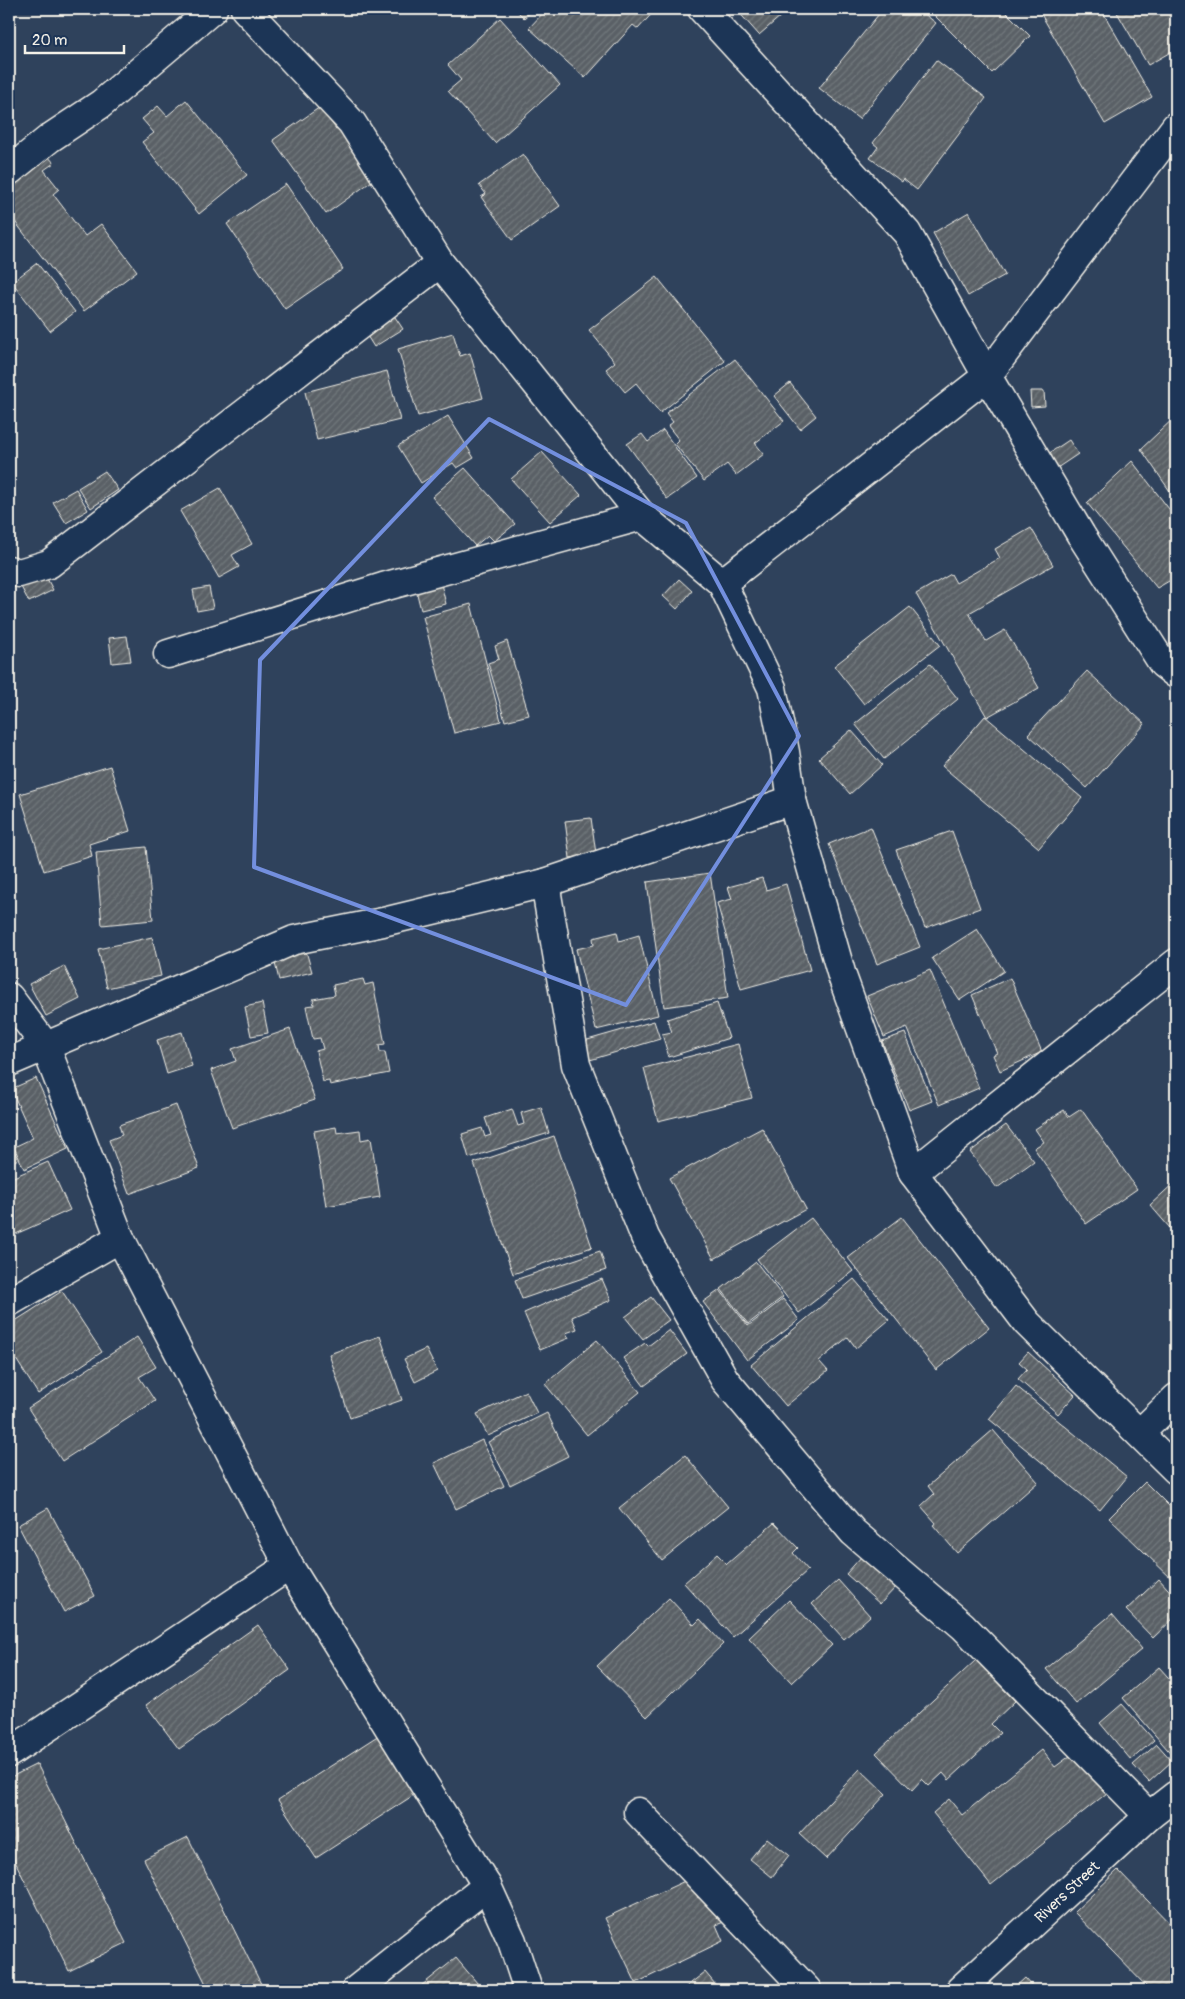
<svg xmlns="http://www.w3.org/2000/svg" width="1185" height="1999" font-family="Pangolin,sans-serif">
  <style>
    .building { fill: url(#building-hatch); stroke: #f4f1e8 }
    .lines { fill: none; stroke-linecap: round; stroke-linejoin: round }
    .street-casing { stroke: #f4f1e8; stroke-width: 31 }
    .street { stroke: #1d3557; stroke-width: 28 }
    .marked { fill: none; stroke: #738fde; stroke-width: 4; stroke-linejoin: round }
    .labels { text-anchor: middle; stroke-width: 4; stroke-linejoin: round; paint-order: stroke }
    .street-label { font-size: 15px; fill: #f4f1e8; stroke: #1d3557 }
  </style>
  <defs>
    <pattern id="building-hatch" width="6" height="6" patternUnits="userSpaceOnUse" patternTransform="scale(1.25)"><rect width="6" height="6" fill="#5a6166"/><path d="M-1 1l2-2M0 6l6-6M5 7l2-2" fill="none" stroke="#72787c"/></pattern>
  </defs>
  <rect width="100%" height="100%" fill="#2f425c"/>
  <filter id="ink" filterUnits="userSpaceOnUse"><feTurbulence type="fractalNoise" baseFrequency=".02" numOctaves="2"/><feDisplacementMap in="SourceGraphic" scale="10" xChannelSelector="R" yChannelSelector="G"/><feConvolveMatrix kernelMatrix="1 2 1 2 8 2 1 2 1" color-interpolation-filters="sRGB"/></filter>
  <g filter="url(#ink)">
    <g class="building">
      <polygon points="515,9 534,9 524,18"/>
      <polygon points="540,9 656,9 638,29 633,25 585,78 529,28 543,13"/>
      <polygon points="736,9 789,9 759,35"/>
      <polygon points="883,9 918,9 936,23 859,119 819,88"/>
      <polygon points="928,9 1003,9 1030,36 992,73"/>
      <polygon points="1038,9 1101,9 1152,97 1105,124"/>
      <polygon points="1115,9 1174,9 1176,13 1176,49 1148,65"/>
      <polygon points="500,18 560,85 495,143 448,91 461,80 448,65"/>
      <polygon points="936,60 986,98 917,190 903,179 902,182 870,158 878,147 873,143"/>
      <polygon points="186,100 247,175 199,214 142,142 154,133 142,119 158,106 167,116"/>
      <polygon points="320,107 336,129 342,125 371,165 364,169 372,181 326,214 273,140"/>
      <polygon points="523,154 560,206 512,240 481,197 486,194 479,185"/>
      <polygon points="48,156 54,163 44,170 59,189 53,194 85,236 101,224 137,271 84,311 9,214 9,186"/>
      <polygon points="286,184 343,269 285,309 227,224"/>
      <polygon points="969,212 1005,275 968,296 933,233"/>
      <polygon points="37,263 75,312 50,331 12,282"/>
      <polygon points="657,277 725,361 660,413 636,383 625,392 606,369 615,362 589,330"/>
      <polygon points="393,314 403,329 374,347 364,331"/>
      <polygon points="453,333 460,356 470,353 483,398 418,416 398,349"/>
      <polygon points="735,359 784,421 755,443 764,454 736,475 727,464 704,481 675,444 679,440 668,426 673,422 666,413"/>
      <polygon points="387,371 400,420 317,440 305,392"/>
      <polygon points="790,383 816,416 800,429 774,396"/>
      <polygon points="1030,391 1044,391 1045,406 1031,407"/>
      <polygon points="448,416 474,458 457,468 453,463 421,483 398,446"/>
      <polygon points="1176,416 1176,500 1141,449"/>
      <polygon points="663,430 697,478 667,499 627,444 642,434 648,442"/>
      <polygon points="1069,440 1078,454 1054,470 1045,456"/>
      <polygon points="542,452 581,495 550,522 511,479"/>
      <polygon points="1132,461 1176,518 1176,577 1157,588 1087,503"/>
      <polygon points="465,468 515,524 494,541 488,535 475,546 432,497"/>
      <polygon points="105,471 118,490 91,508 78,488"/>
      <polygon points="220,488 252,544 232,555 239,567 219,578 180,511"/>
      <polygon points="76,489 88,510 66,523 53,502"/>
      <polygon points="1031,528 1053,565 969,613 986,641 1005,630 1039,688 987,717 916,594 951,574 956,583 1000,558 995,549"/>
      <polygon points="43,571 53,590 29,602 19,583"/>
      <polygon points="679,579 692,591 677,609 663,596"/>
      <polygon points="441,584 446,604 421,610 416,590"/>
      <polygon points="209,587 213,608 197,611 193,590"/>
      <polygon points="471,604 501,721 454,733 423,617"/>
      <polygon points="910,607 940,645 864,704 834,666"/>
      <polygon points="127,636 131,661 112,663 109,638"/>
      <polygon points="507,641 529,715 505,721 488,663 499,659 495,646"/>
      <polygon points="930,664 958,699 884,759 855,724"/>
      <polygon points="1087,671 1145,724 1087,788 1028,734"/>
      <polygon points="985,716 1082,798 1039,848 942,766"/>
      <polygon points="851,730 882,765 850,794 819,758"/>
      <polygon points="110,766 130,831 89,844 92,856 44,871 20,794"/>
      <polygon points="591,818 596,854 570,858 565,821"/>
      <polygon points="871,827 920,947 877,964 829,844"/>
      <polygon points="952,831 980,908 925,928 896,850"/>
      <polygon points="146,847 153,920 102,925 96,852"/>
      <polygon points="710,873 728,998 664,1007 647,882"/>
      <polygon points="762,878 766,890 786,884 810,970 741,989 717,903 732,899 728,887"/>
      <polygon points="977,929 1004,971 960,1000 932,958"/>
      <polygon points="617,932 619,941 639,935 658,1015 596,1030 576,949 594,945 593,938"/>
      <polygon points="152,937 161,976 107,988 98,949"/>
      <polygon points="306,951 312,972 279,980 274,959"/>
      <polygon points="64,966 80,999 46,1016 29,984"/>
      <polygon points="930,970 979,1088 939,1105 907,1027 884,1037 867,996"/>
      <polygon points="1010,978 1042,1052 1000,1071 993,1055 997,1053 972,995"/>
      <polygon points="363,979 365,985 373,983 385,1044 379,1045 380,1052 385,1052 389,1073 330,1085 329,1081 323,1082 316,1051 323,1049 320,1038 313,1039 306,1006 314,1005 313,999 335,995 333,985"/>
      <polygon points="262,1003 268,1033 251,1036 245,1007"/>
      <polygon points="717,1003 729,1038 669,1057 662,1034 672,1032 667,1019"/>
      <polygon points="654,1021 660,1039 590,1060 584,1041"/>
      <polygon points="290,1029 315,1100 232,1128 211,1070 236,1061 232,1049"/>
      <polygon points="182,1032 192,1066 167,1074 157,1040"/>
      <polygon points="905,1033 932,1101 909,1110 882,1041"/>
      <polygon points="738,1044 752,1098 658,1121 644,1068"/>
      <polygon points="36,1078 68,1149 24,1169 14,1147 33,1138 11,1089"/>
      <polygon points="176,1105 199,1168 129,1194 109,1140 122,1135 119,1125"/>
      <polygon points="541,1107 549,1133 469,1158 462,1134 482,1128 485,1137 491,1135 485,1118 512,1109 518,1126 524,1124 521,1113"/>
      <polygon points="1081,1109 1137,1189 1086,1224 1034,1148 1044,1142 1035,1129 1064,1110 1069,1117"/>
      <polygon points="1006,1125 1034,1161 997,1188 970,1152"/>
      <polygon points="336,1127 337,1133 360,1130 361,1140 371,1138 380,1197 326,1206 314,1131"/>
      <polygon points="762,1128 806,1209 714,1259 669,1178"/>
      <polygon points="554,1136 592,1247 513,1274 474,1163"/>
      <polygon points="9,1139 18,1159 9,1164"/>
      <polygon points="48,1162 70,1210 9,1237 9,1179"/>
      <polygon points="1176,1181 1176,1235 1150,1205"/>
      <polygon points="902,1217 989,1328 936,1370 848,1258"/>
      <polygon points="811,1218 853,1271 799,1313 757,1259"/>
      <polygon points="600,1251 606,1270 522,1299 515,1280"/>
      <polygon points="756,1262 783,1297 748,1324 721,1289"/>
      <polygon points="602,1279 611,1300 572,1317 577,1329 566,1333 569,1338 540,1350 524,1313"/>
      <polygon points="854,1279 889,1320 856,1348 848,1337 819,1361 828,1371 786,1406 751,1365"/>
      <polygon points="720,1290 748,1326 783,1299 799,1320 747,1360 703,1302"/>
      <polygon points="62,1291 102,1352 38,1394 9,1348 9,1325"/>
      <polygon points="651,1297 669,1320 643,1339 625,1317"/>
      <polygon points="669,1330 687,1354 644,1386 623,1358 645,1343 648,1346"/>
      <polygon points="380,1336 402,1400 350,1418 329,1354"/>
      <polygon points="137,1337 156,1367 139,1377 155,1401 62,1461 28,1408"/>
      <polygon points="597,1340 640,1392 587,1435 545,1384"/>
      <polygon points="426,1349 437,1371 415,1382 404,1359"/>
      <polygon points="1028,1352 1075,1395 1058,1414 1018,1379 1027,1369 1019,1362"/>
      <polygon points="1016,1386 1127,1477 1100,1510 989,1419"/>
      <polygon points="526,1391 537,1413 488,1436 477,1414"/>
      <polygon points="547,1413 568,1456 510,1485 488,1442"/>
      <polygon points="993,1430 1038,1482 957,1553 933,1525 936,1523 921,1506 934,1494 928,1486"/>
      <polygon points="482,1440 504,1486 456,1509 434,1463"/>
      <polygon points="685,1455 728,1507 662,1560 619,1508"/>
      <polygon points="1145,1482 1176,1513 1176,1583 1109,1518"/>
      <polygon points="48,1508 95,1596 64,1612 18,1525"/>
      <polygon points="774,1523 798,1548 793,1553 808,1570 733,1637 684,1583 717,1554 727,1564"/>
      <polygon points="862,1556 897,1586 880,1604 846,1574"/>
      <polygon points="1159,1579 1176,1598 1176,1616 1153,1638 1126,1610"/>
      <polygon points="838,1580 870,1616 844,1639 812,1604"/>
      <polygon points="669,1598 694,1625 700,1619 723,1644 647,1717 597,1666"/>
      <polygon points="789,1600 832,1645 792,1683 749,1638"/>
      <polygon points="1112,1614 1142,1649 1076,1704 1046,1669"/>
      <polygon points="258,1625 290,1670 179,1749 146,1705"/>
      <polygon points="976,1660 1015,1701 991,1724 1000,1733 949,1780 943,1773 929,1786 922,1779 912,1790 876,1753"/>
      <polygon points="1159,1667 1176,1686 1176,1755 1174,1757 1123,1698"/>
      <polygon points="1122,1704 1154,1740 1131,1760 1100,1723"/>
      <polygon points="379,1735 417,1793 316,1858 278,1800"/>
      <polygon points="1157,1744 1172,1761 1149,1782 1133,1765"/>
      <polygon points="1042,1750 1055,1767 1074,1753 1107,1793 991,1885 933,1813 949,1799 962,1815"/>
      <polygon points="37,1764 126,1943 69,1971 9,1849 9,1778"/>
      <polygon points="860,1769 886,1794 826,1859 799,1834"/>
      <polygon points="188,1837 264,1990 209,1990 144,1859"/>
      <polygon points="767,1838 789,1855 772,1877 750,1859"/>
      <polygon points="1118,1870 1176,1930 1176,1985 1171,1990 1150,1990 1074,1912"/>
      <polygon points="689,1879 698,1898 710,1893 724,1922 716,1925 723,1941 636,1983 605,1918"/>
      <polygon points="456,1958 483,1990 416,1990"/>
      <polygon points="705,1972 720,1990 682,1990"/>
      <polygon points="1025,1978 1036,1990 1015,1990 1013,1989"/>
    </g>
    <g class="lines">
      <defs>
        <g id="street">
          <polyline points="245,9 352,123 440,263 642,516 722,583 772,688 785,752 792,800 842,976 913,1173 1027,1323 1176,1470"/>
          <polyline points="702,9 907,233 987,376 1081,535 1163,664 1176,674"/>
          <polyline points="9,171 50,138 101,104 213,9"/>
          <polyline points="9,570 19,573 49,564 440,263"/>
          <polyline points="722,583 987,376 1176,126"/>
          <polyline points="168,654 383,587 642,516"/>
          <polyline points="545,883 576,1065 645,1237 725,1380 853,1532 963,1626 1149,1816"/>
          <polyline points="9,997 45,1045 120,1238 289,1566 487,1886 512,1941 528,1990"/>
          <polyline points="9,1062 294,940 383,922 545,883 792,800"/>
          <polyline points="913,1173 1176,963"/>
          <polyline points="9,1302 120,1238"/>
          <polyline points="1140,1433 1176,1398"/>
          <polyline points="9,1753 289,1566"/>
          <polyline points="638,1812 807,1990"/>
          <polyline points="356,1990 487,1886"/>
          <polyline points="960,1990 1149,1816 1176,1795"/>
        </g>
      </defs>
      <use href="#street" class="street-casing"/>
      <use href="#street" class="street"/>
    </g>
  </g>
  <path class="marked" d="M489,419L686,523L799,736L626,1005L254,867L260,660Z"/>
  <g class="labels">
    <g class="street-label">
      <text transform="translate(1067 1892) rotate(-43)" y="5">Rivers Street</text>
    </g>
  </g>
  <rect width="1185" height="1999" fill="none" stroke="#1d3557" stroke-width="30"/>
  <rect x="15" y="15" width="1155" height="1969" fill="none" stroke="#f4f1e8" stroke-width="2" filter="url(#ink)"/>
  <path d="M25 45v8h99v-8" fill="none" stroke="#f4f1e8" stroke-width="2.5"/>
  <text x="32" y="45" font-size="15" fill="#f4f1e8" stroke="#1d3557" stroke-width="4" paint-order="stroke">20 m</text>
</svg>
